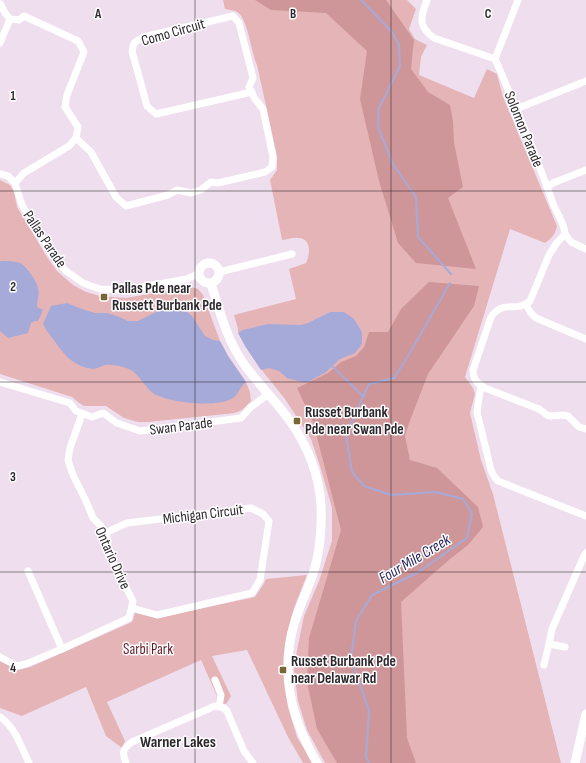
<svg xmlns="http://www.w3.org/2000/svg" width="586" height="763" font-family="'Sofia Sans Condensed',sans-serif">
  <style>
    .green { fill: #e5b4b7 }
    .forest { fill: #cf9699 }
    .water { fill: #a6aad9 }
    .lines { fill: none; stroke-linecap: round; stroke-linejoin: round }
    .stream { stroke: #a6aad9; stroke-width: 2 }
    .street { stroke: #fff; stroke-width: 7 }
    .secondary { stroke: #fff; stroke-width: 9 }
    .grid { fill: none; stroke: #2d282d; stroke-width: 1; stroke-opacity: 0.55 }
    .poi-dot { fill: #7a6535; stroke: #fff; stroke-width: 1.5 }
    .labels { text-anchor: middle; stroke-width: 3; stroke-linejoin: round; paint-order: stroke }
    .street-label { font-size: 15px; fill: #2d282d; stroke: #fff }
    .poi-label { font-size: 15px; font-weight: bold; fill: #2d282d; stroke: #fff; text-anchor: start }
    .park-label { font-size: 15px; fill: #611d27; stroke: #fff }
    .water-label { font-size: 16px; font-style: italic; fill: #2a2861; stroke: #fff }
    .neighbourhood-label { font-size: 16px; font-weight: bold; fill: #2d282d; stroke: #fff }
    .grid-label { font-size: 13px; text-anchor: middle; font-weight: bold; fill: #2d282d; stroke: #fff; stroke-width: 3; stroke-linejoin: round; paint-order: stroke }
  </style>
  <rect width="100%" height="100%" fill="#efdfee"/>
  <g class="green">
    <path d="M223,0H407L416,9L409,29L415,39L427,45L421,57L419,75L474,98L487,69L497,74L503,97L557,226C555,235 552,238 545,243L510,229L465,377L473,388L475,394L470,413L481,460L493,494L561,763H325L307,730L298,701L294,670L297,650L304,616L319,581L332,541V508L320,466L311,439L285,399L264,373L238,332V329L234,315L296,299L289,269L306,263C310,255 312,238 298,238C293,237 287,240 282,240L270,180L277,170V156L257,65C251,53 248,18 237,12C234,10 229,10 225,9Z"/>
    <polygon points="0,180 10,185 14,192 17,207 47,257 57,271 73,285 86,292 100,296 126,298 188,287 195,288 198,289 203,295 220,341 228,356 246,382 250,392 251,401 242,410 235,413 148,422 138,422 124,418 106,406 84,406 78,402 72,397 0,374"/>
    <polygon points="307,575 294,608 287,634 284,671 288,707 297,737 313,763 303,763 288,737 247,650 212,656 231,696 226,704 216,702 217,696 201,660 107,702 125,741 122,748 106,736 86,687 22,716 0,708 0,660 18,670 30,667 132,622 135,613 157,618 255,597 263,585 266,579"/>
  </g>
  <g class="forest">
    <polygon points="255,0 386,0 414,40 411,69 428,92 450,105 453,121 454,143 463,187 448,198 476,269 416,263 398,243 379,181 360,99 367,51 326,13 271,10"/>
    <polygon points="429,282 479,286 474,306 428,374 409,423 405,436 410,460 437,468 478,507 483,527 468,545 450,559 401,602 407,738 416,763 337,763 317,729 307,682 309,638 341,530 313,422 297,388 328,373 341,362 356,356 364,347 369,332 388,332 401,309"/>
  </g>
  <g class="water">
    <path d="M1,261C7,261 14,261 20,263C27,267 37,281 38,288C40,294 37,300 37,307L43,310L38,321H34L31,323L28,333L8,338L0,331V262Z"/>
    <path d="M67,303L82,309L95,313H107L117,316L128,321H138L162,309L174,307L184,310L192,316L205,336L213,340L220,341L228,356L246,382C240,386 239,394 233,398C217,408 168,403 153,393C145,387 138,373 129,369C121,366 113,364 105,365C101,366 97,369 93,369C91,369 89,368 87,368C71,364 62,352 53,339C49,334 46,330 43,324L51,306Z"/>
    <polygon points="330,312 344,312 354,319 362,332 362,344 355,353 340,359 326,372 308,382 302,382 287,378 279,371 269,368 261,370 245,346 238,333 243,330 268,324 301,325 308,323"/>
  </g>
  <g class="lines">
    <g class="stream">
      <polyline points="361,0 392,32 399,45 400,66 379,108 378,127 393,164 416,197 418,237 451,274"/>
      <polyline points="332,366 364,397"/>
      <polyline points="369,763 366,757 369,711 351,658 356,621 372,595 417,573 467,538 472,513 463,499 436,492 391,495 364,486 352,472 346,434 369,384 394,378 408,356 450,283"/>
    </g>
    <g class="street">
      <path d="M427,0C421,16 417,26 434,38L495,59"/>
      <polyline points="518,0 495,59 502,75 531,144 554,206 560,218 564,228 565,234 571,242 586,249"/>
      <polyline points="0,4 1,5 5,13 10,19 19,20 24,16 78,41 84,52 67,95 65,107 78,127 76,138 69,146 24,173 15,183"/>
      <polyline points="0,43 10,19"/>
      <polyline points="516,109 586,81"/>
      <polyline points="76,138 91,152 116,197 126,206 168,195 177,190 191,193 201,190 211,182 218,183 265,172 272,167 273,157 263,109 255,99 249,87 253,78 239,23 233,16 143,37 134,43 132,51 147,106 156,114 252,92"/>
      <polyline points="0,174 8,176 15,183 22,205 53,256 66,271 83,283 100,289 124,290 187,279 198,274"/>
      <polyline points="547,187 553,183 586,170"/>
      <path d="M565,234L556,244L549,255L530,301C515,314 505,298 491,317L473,370C473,380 478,384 485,388L539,409L547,415L551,416L563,415L568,416L579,427L586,429"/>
      <polyline points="219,272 292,254"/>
      <polyline points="526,304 530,312 536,318 586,339"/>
      <polyline points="0,382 70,403 76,411 92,417 103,413 117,423 140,431 241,418 250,408 268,394"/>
      <polyline points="481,385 477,412 491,470 494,476 498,481 586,516"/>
      <polyline points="105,533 127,523 251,508 263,514 269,521 260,580 252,593 157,615 132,608"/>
      <polyline points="28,571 62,649"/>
      <polyline points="549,644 565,647"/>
      <polyline points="0,657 17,666 26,664 62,649 129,618 133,601 107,551 108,540 101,526 93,518 86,501 73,475 68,460 70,448 82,414"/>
      <polyline points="544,665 549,644 552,629 584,556 586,553"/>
      <polyline points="215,680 221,695 219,706"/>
      <path d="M0,717C16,728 21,747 29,763"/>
      <path d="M126,763C122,753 122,749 132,742L215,706L224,708L227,711L244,751L253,763"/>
    </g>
    <g class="secondary">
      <circle cx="209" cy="273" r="10"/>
      <path d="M211,284C220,312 227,340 244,364C258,384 276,401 290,421C307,445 319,475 321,505C322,531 320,557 310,582C305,595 299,608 295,621C279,672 291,718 317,763"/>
      <polyline points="575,763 586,714"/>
    </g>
  </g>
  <path class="grid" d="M195,0V763M391,0V763M0,191H586M0,382H586M0,572H586"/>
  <g class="poi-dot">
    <rect x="100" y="293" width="8" height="8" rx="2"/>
    <rect x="293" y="417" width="8" height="8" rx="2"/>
    <rect x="279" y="666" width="8" height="8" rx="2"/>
  </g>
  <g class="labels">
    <g class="street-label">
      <text transform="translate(173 32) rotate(-16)" y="5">Como Circuit</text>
      <text transform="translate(524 129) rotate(68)" y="5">Solomon Parade</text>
      <text transform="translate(45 239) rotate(56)" y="5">Pallas Parade</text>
      <text transform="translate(181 426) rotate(-7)" y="5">Swan Parade</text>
      <text transform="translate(203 514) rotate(-7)" y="5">Michigan Circuit</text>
      <text transform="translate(113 558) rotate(66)" y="5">Ontario Drive</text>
    </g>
    <g class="poi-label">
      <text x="112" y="293">Pallas Pde near<tspan x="112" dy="17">Russett Burbank Pde</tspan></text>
      <text x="305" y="417">Russet Burbank<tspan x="305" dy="17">Pde near Swan Pde</tspan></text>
      <text x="291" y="666">Russet Burbank Pde<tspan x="291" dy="17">near Delawar Rd</tspan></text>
    </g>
    <g class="park-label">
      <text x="148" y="654">Sarbi Park</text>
    </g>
    <g class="water-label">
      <text transform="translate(414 558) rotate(-31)" y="6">Four Mile Creek</text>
    </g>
    <g class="neighbourhood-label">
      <text x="178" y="747">Warner Lakes</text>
    </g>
  </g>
  <g class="grid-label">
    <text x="98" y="18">A</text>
    <text x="293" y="18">B</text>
    <text x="488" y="18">C</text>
    <text x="13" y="100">1</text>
    <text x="13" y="291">2</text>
    <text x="13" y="481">3</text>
    <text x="13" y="672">4</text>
  </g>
</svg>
